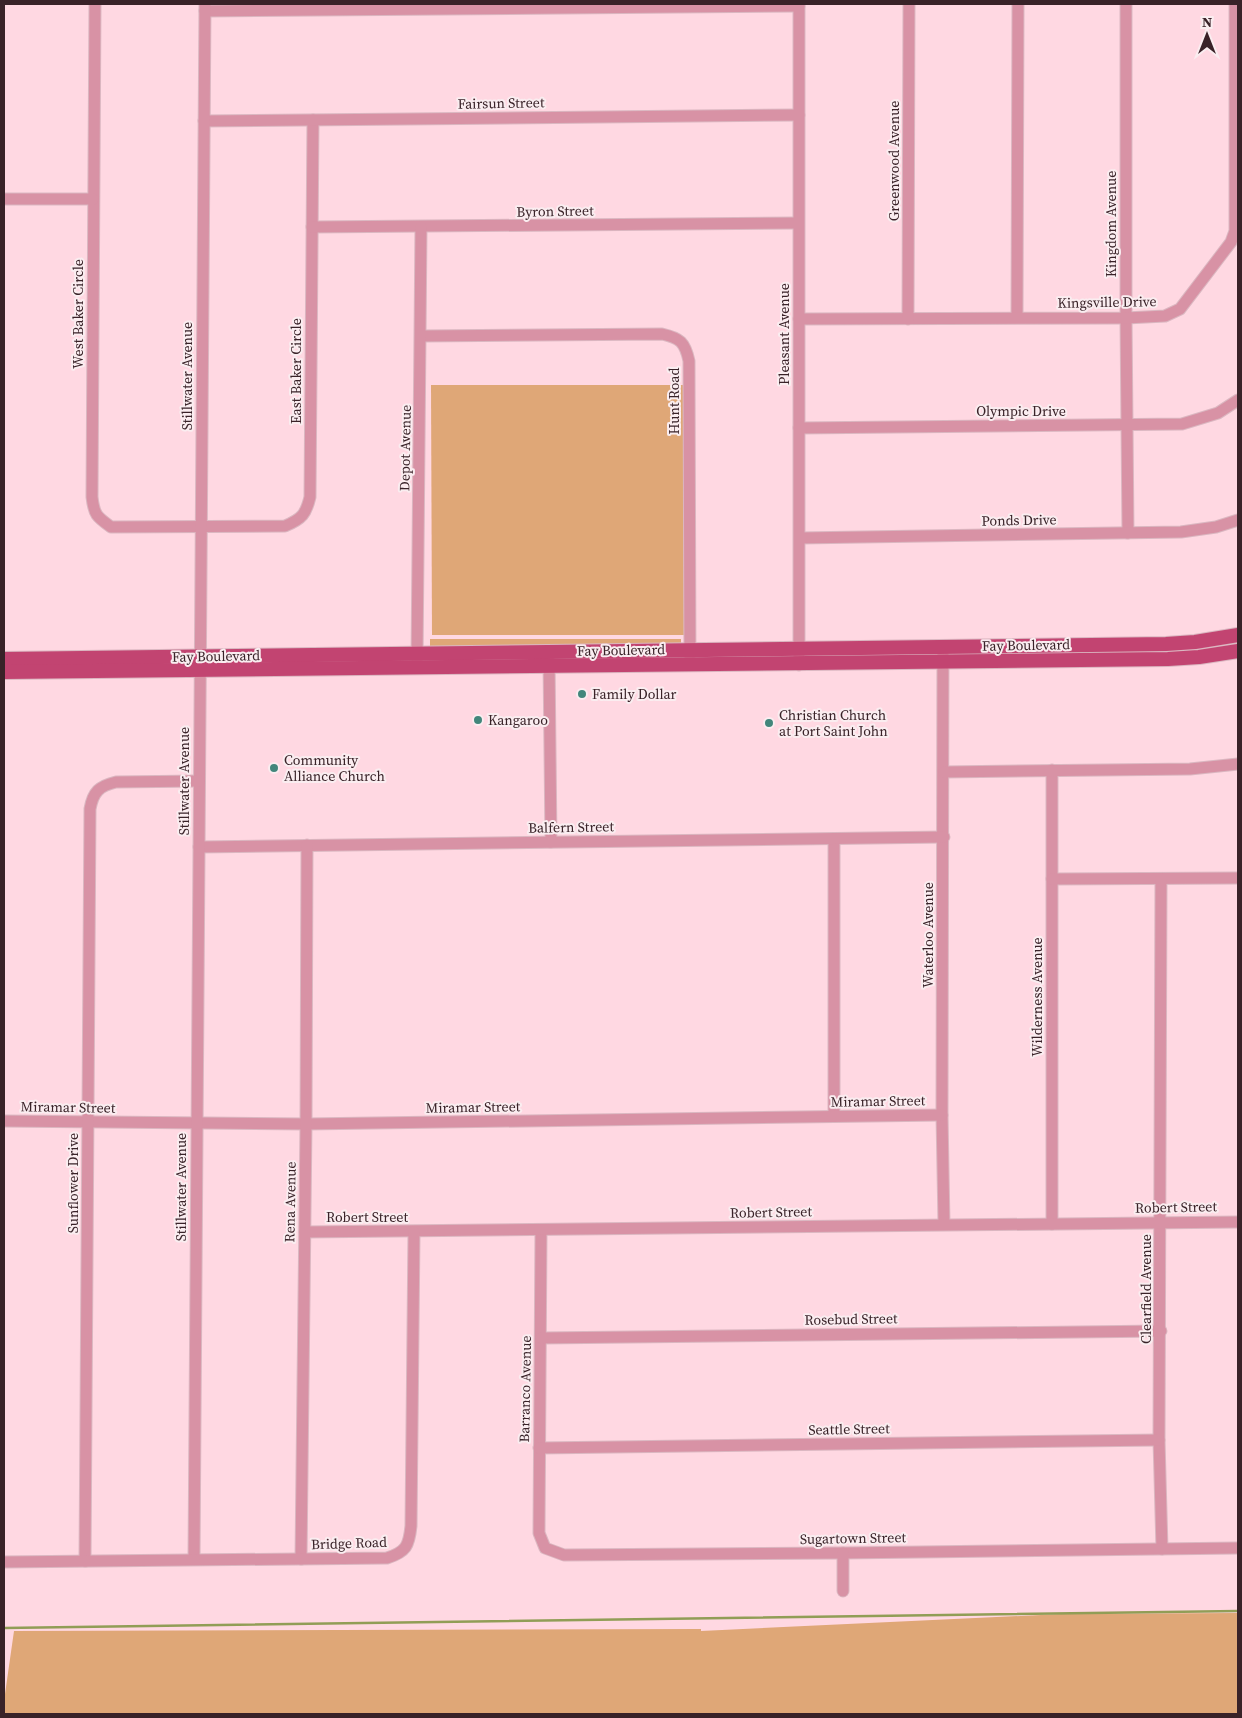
<svg xmlns="http://www.w3.org/2000/svg" width="1242" height="1718" font-family="'Source Serif 4',serif">
  <style>
    .green { fill: #dfa777 }
    .lines { fill: none; stroke-linecap: round; stroke-linejoin: round }
    .stream { stroke: #919d56; stroke-width: 2.5 }
    .minor-casing { stroke: #dbb7c1; stroke-width: 13 }
    .major-casing { stroke: #dbb7c1; stroke-width: 16 }
    .minor { stroke: #d892a5; stroke-width: 11 }
    .major { stroke: #c24471; stroke-width: 14 }
    .poi-dot { fill: #42867b; stroke: #faedf0; stroke-width: 2 }
    .labels { text-anchor: middle; stroke-width: 4; stroke-linejoin: round; paint-order: stroke }
    .street-label { font-size: 14px; fill: #392228; stroke: #faedf0 }
    .poi-label { font-size: 14px; fill: #392228; stroke: #faedf0; text-anchor: start }
  </style>
  <rect width="100%" height="100%" fill="#ffd8e2"/>
  <g class="green">
    <polygon points="431,385 683,385 684,635 432,635"/>
    <polygon points="430,639 681,639 681,645 430,647"/>
    <polygon points="1238,1613 1238,1714 4,1714 4,1701 14,1631 701,1629 701,1631 1061,1614"/>
  </g>
  <g class="lines">
    <polyline class="stream" points="4,1628 1238,1611"/>
    <defs>
      <g id="minor">
        <path d="M95,4L92,497C94,515 97,517 111,527L285,526C302,519 306,514 310,497L313,120"/>
        <polyline points="1126,4 1126,318 1128,533"/>
        <polyline points="205,11 799,6"/>
        <polyline points="204,121 799,115"/>
        <polyline points="4,199 93,199"/>
        <polyline points="312,227 798,223"/>
        <polyline points="1017,317 1018,4"/>
        <polyline points="799,319 1126,318 1165,316 1180,309 1231,242 1235,231 1235,4"/>
        <polyline points="908,319 909,4"/>
        <path d="M421,336L662,334C680,338 685,342 689,361L690,665"/>
        <polyline points="799,428 1182,424 1218,413 1238,400"/>
        <polyline points="800,538 1181,532 1216,527 1238,520"/>
        <polyline points="943,646 942,1115 944,1224"/>
        <polyline points="549,659 551,842"/>
        <polyline points="417,660 421,227"/>
        <polyline points="799,665 799,4"/>
        <polyline points="1052,770 1052,1224"/>
        <polyline points="944,772 1190,769 1238,764"/>
        <polyline points="834,839 834,1116"/>
        <polyline points="199,847 944,837"/>
        <polyline points="1052,879 1238,878"/>
        <polyline points="1161,879 1159,1440 1162,1549"/>
        <polyline points="4,1121 306,1124 942,1115"/>
        <polyline points="541,1230 539,1533 545,1548 564,1555 843,1553 1238,1548"/>
        <polyline points="305,1232 1238,1222"/>
        <polyline points="541,1338 1161,1331"/>
        <polyline points="539,1448 1159,1440"/>
        <polyline points="843,1553 843,1591"/>
        <polyline points="194,1559 205,4"/>
        <polyline points="301,1559 306,1124 307,845"/>
        <path d="M85,1561L90,809C93,792 99,786 116,782L199,781"/>
        <path d="M4,1562L387,1558C406,1552 409,1546 411,1526L414,1232"/>
      </g>
      <g id="major">
        <polyline points="4,659 1166,644 1195,642 1238,635"/>
        <polyline points="4,672 1168,659 1199,657 1238,651"/>
      </g>
    </defs>
    <use href="#minor" class="minor-casing"/>
    <use href="#major" class="major-casing"/>
    <use href="#minor" class="minor"/>
    <use href="#major" class="major"/>
  </g>
  <g class="poi-dot">
    <circle cx="582" cy="694" r="5"/>
    <circle cx="478" cy="720" r="5"/>
    <circle cx="769" cy="723" r="5"/>
    <circle cx="274" cy="768" r="5"/>
  </g>
  <g class="labels">
    <g class="street-label">
      <text transform="translate(501 103) rotate(-1)" y="5">Fairsun Street</text>
      <text transform="translate(894 161) rotate(-90)" y="5">Greenwood Avenue</text>
      <text transform="translate(555 211) rotate(-1)" y="5">Byron Street</text>
      <text transform="translate(1111 224) rotate(-90)" y="5">Kingdom Avenue</text>
      <text transform="translate(1107 302) rotate(-1)" y="5">Kingsville Drive</text>
      <text transform="translate(78 314) rotate(-90)" y="5">West Baker Circle</text>
      <text transform="translate(784 334) rotate(-90)" y="5">Pleasant Avenue</text>
      <text transform="translate(296 371) rotate(-90)" y="5">East Baker Circle</text>
      <text transform="translate(187 376) rotate(-90)" y="5">Stillwater Avenue</text>
      <text transform="translate(674 401) rotate(-90)" y="5">Hunt Road</text>
      <text x="1021" y="416">Olympic Drive</text>
      <text transform="translate(405 448) rotate(-89)" y="5">Depot Avenue</text>
      <text transform="translate(1019 520) rotate(-1)" y="5">Ponds Drive</text>
      <text transform="translate(1026 645) rotate(-1)" y="5">Fay Boulevard</text>
      <text transform="translate(621 650) rotate(-1)" y="5">Fay Boulevard</text>
      <text transform="translate(216 656) rotate(-1)" y="5">Fay Boulevard</text>
      <text transform="translate(184 781) rotate(-90)" y="5">Stillwater Avenue</text>
      <text transform="translate(571 827) rotate(-1)" y="5">Balfern Street</text>
      <text transform="translate(928 935) rotate(-90)" y="5">Waterloo Avenue</text>
      <text transform="translate(1037 997) rotate(-90)" y="5">Wilderness Avenue</text>
      <text transform="translate(878 1101) rotate(-1)" y="5">Miramar Street</text>
      <text transform="translate(68 1107) rotate(1)" y="5">Miramar Street</text>
      <text transform="translate(473 1107) rotate(-1)" y="5">Miramar Street</text>
      <text transform="translate(73 1183) rotate(-90)" y="5">Sunflower Drive</text>
      <text transform="translate(181 1187) rotate(-90)" y="5">Stillwater Avenue</text>
      <text transform="translate(290 1202) rotate(-89)" y="5">Rena Avenue</text>
      <text transform="translate(1176 1207) rotate(-1)" y="5">Robert Street</text>
      <text transform="translate(771 1212) rotate(-1)" y="5">Robert Street</text>
      <text x="367" y="1222">Robert Street</text>
      <text transform="translate(1146 1289) rotate(-90)" y="5">Clearfield Avenue</text>
      <text transform="translate(851 1319) rotate(-1)" y="5">Rosebud Street</text>
      <text transform="translate(525 1389) rotate(-89)" y="5">Barranco Avenue</text>
      <text transform="translate(849 1429) rotate(-1)" y="5">Seattle Street</text>
      <text transform="translate(853 1538) rotate(-1)" y="5">Sugartown Street</text>
      <text transform="translate(349 1543) rotate(-2)" y="5">Bridge Road</text>
    </g>
    <g class="poi-label">
      <text x="592" y="699">Family Dollar</text>
      <text x="779" y="720">Christian Church<tspan x="779" dy="16">at Port Saint John</tspan></text>
      <text x="488" y="725">Kangaroo</text>
      <text x="284" y="765">Community<tspan x="284" dy="16">Alliance Church</tspan></text>
    </g>
  </g>
  <rect width="1242" height="1718" fill="none" stroke="#392228" stroke-width="10"/>
  <g transform="translate(1207 35)" stroke="#faedf0" stroke-width="4" paint-order="stroke">
  <path d="M0-4L9 19L0 12L-9 19Z" fill="#392228"/>
  <text y="-8" font-size="14" font-weight="bold" text-anchor="middle" fill="#392228">N</text>
  </g>
</svg>
